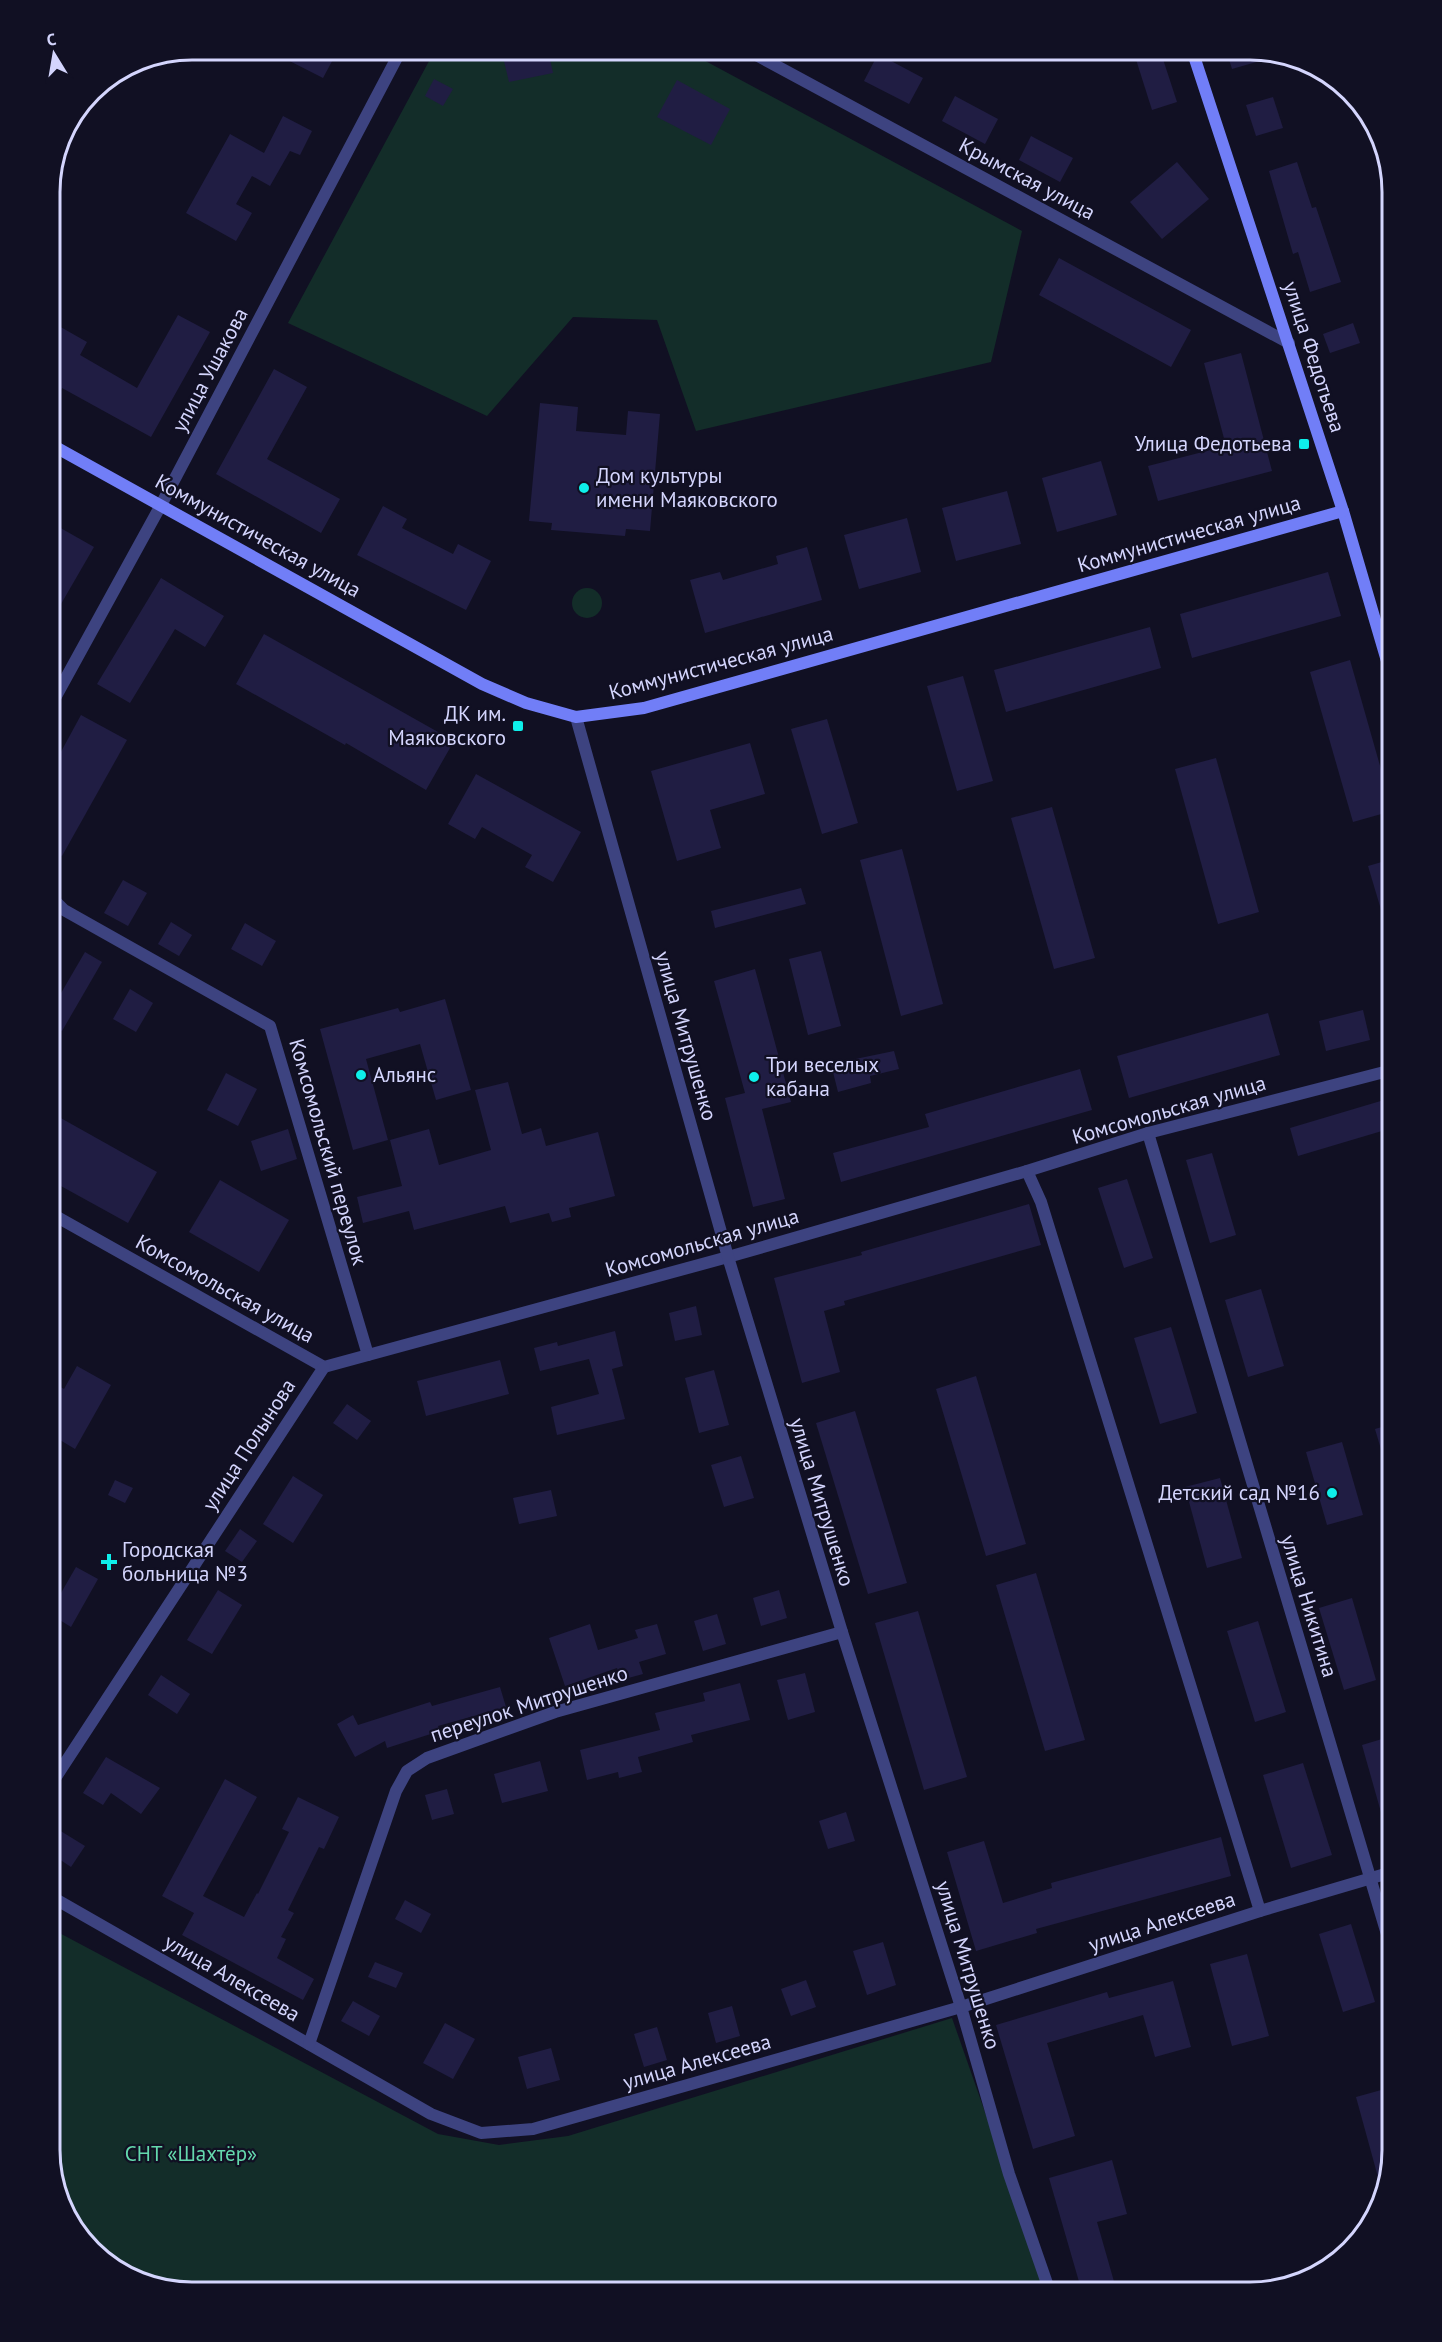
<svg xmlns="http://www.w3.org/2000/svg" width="1442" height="2342" font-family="'PT Sans',sans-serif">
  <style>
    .green { fill: #132d29 }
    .building { fill: #201d43 }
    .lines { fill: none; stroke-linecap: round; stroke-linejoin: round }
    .minor { stroke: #3d4380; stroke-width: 12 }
    .tertiary { stroke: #3d4380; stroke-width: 12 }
    .secondary { stroke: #717ef7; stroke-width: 12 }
    .poi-dot { fill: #0eefea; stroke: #111023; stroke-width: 2 }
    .labels { text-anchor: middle; stroke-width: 4.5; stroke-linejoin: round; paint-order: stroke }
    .street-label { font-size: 21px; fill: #d4d5fd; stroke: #111023 }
    .poi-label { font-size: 21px; fill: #d4d5fd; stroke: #111023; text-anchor: start }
    .park-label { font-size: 21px; fill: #64d9ad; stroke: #111023 }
    .rim { fill: none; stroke: #d4d5fd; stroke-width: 3 }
  </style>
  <rect width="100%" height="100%" fill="#111023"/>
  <g class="green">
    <polygon points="435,50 685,50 1022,231 991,362 696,431 657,320 573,317 487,416 288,323"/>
    <circle cx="587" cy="603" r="15"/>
    <polygon points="50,1928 438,2134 499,2145 568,2136 952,2018 1048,2292 183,2292 113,2269 64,2213 50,2150"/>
  </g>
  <g class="building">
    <polygon points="268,50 338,50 323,78"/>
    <polygon points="538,50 548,50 553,73 509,82 503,57"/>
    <polygon points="1133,50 1160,50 1177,102 1152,110"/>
    <polygon points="1226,50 1259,50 1277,56 1232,69"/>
    <polygon points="878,54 923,78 909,104 864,81"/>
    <polygon points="434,79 453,89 443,106 425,96"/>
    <polygon points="677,80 730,109 711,145 657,117"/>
    <polygon points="955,96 998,119 985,144 942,121"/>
    <polygon points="1273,97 1283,128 1256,136 1246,105"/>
    <polygon points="283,116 312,131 300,155 290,151 270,186 252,176 236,204 252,213 236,241 186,213 230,134 264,153"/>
    <polygon points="1031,136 1073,158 1060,182 1019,160"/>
    <polygon points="1177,162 1209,199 1162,239 1130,202"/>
    <polygon points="1297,162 1312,208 1316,207 1341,282 1310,292 1298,252 1293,254 1269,171"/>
    <polygon points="1059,258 1191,330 1171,367 1039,295"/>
    <polygon points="178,315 210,332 151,437 62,388 61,390 50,384 50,321 87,342 80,355 137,388"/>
    <polygon points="1353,323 1360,343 1330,353 1323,334"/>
    <polygon points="1241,353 1272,471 1158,501 1148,466 1226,446 1204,363"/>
    <polygon points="274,369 307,387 267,459 340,499 321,533 216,474"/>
    <polygon points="540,403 578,407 576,431 626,435 628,411 660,414 650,531 626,529 625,536 551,530 552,523 529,521"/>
    <polygon points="1101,461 1117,515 1057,532 1042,478"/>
    <polygon points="1007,491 1021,544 956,561 942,508"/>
    <polygon points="383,506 407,519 402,528 453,554 458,544 491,561 466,610 357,555"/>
    <polygon points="907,518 921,572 859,589 844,535"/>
    <polygon points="50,522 94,547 50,623"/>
    <polygon points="807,547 822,600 705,633 690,580 720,572 723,580 778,564 776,556"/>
    <polygon points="1328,572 1341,616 1192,658 1180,614"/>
    <polygon points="161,578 224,616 205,647 175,629 130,703 97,684"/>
    <polygon points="1150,627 1161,668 1006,712 994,670"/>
    <polygon points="264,634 454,741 426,790 346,743 345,745 236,684"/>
    <polygon points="1350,660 1392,808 1392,811 1353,822 1310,672"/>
    <polygon points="963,676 993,781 957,791 927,686"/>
    <polygon points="81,715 127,740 62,856 50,849 50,772"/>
    <polygon points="827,719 858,823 822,834 791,729"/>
    <polygon points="750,743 765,794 710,810 721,848 677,861 651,771"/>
    <polygon points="1216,758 1259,912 1218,924 1175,769"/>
    <polygon points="476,774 581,832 553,882 525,867 532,855 482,827 475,839 448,824"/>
    <polygon points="1052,807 1095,958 1054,969 1011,818"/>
    <polygon points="902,849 943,1004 901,1016 860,860"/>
    <polygon points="1392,859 1392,933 1388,933 1368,866"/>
    <polygon points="123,880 147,893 128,926 104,913"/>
    <polygon points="801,888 806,904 715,928 711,911"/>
    <polygon points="171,922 192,935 179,956 158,944"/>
    <polygon points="245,923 276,941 262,966 231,949"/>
    <polygon points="821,951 841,1026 808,1035 789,959"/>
    <polygon points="85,952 102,962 62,1031 50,1024 50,1012"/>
    <polygon points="755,969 791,1102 762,1109 785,1199 753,1207 725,1098 745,1093 714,981"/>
    <polygon points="130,989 153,1003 136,1032 113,1019"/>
    <polygon points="445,999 471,1090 436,1100 420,1044 366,1059 388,1140 353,1150 320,1029 398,1008 400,1012"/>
    <polygon points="1363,1010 1370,1040 1326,1051 1319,1021"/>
    <polygon points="1268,1013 1280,1055 1129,1098 1117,1056"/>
    <polygon points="894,1051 899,1069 870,1076 871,1083 838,1092 831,1064"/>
    <polygon points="1080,1069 1092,1110 841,1182 833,1153 929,1127 925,1114"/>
    <polygon points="226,1073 257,1089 238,1126 207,1110"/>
    <polygon points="508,1082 522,1134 541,1128 546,1146 598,1132 615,1196 569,1208 571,1217 552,1222 549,1213 510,1223 505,1206 414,1230 409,1211 363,1223 357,1197 402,1186 390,1140 429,1129 439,1165 491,1150 475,1090"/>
    <polygon points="1384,1100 1392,1128 1298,1156 1290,1128"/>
    <polygon points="50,1112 157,1172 128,1223 50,1180"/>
    <polygon points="288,1129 297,1159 261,1171 251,1141"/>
    <polygon points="1212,1153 1236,1235 1210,1243 1186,1160"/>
    <polygon points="1127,1179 1153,1258 1124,1268 1098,1188"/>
    <polygon points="220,1180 289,1220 259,1272 189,1232"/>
    <polygon points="1029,1204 1041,1245 844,1301 845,1305 824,1311 840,1372 802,1383 774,1278 862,1255 861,1252"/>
    <polygon points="1261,1289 1284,1366 1248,1377 1225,1300"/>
    <polygon points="696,1306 702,1335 675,1341 669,1313"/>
    <polygon points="1171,1327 1197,1413 1160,1424 1134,1338"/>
    <polygon points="615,1331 623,1366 612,1369 625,1419 557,1435 551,1407 599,1394 589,1359 540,1371 534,1348 557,1342 558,1346"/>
    <polygon points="500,1360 509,1394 426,1416 417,1381"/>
    <polygon points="77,1366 111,1385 75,1449 50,1434 50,1381 64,1389"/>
    <polygon points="714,1370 729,1425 699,1433 685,1378"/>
    <polygon points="976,1376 1026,1544 986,1556 936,1389"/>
    <polygon points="347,1404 371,1421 357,1440 333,1423"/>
    <polygon points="855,1411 907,1583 868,1594 816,1423"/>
    <polygon points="1392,1424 1392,1472 1388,1473 1375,1429"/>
    <polygon points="1342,1442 1363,1515 1327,1525 1306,1452"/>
    <polygon points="741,1456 754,1498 724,1507 711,1465"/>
    <polygon points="293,1476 323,1495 293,1543 263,1524"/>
    <polygon points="1220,1478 1242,1558 1207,1568 1185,1487"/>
    <polygon points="115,1480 133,1488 125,1503 108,1495"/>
    <polygon points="551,1490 557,1516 519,1524 513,1498"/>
    <polygon points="240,1529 257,1541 242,1562 225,1551"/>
    <polygon points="76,1567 98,1579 71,1627 50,1614 50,1612"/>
    <polygon points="1036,1573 1085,1740 1045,1751 996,1585"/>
    <polygon points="218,1590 242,1605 212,1654 187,1640"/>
    <polygon points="779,1590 787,1618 761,1626 753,1598"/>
    <polygon points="1352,1598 1376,1680 1344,1690 1319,1608"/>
    <polygon points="918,1611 967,1777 924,1790 875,1623"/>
    <polygon points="717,1614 726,1644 703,1651 694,1621"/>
    <polygon points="1258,1621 1286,1712 1255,1722 1227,1631"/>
    <polygon points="590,1624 598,1650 638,1638 635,1630 657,1624 666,1654 639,1662 643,1674 621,1680 617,1668 565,1686 549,1638"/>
    <polygon points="805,1673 815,1712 788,1720 777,1680"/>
    <polygon points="161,1675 190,1694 177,1714 148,1695"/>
    <polygon points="740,1683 750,1720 691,1735 693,1742 638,1757 642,1772 619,1778 618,1772 587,1780 580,1750 660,1730 655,1713 705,1701 703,1693"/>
    <polygon points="500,1687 506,1707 438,1726 440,1731 387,1748 385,1741 355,1757 337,1724 353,1715 358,1725 430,1702 432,1706"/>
    <polygon points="1392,1736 1392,1836 1388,1837 1362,1745"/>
    <polygon points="106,1757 160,1788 141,1814 111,1793 103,1805 83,1793"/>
    <polygon points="540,1761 548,1791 502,1803 494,1774"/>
    <polygon points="1303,1763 1332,1855 1291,1868 1263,1775"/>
    <polygon points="225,1779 257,1797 203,1896 244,1917 257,1893 258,1894 289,1832 282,1829 298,1797 339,1817 324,1849 319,1847 288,1910 294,1913 281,1937 286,1939 277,1958 314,1979 303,2000 182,1935 194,1913 162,1896"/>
    <polygon points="447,1789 454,1814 432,1820 425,1795"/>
    <polygon points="846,1812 855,1841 828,1849 819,1821"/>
    <polygon points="59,1830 85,1846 71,1867 50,1853 50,1845"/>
    <polygon points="1221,1837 1231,1876 1036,1929 1037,1933 976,1951 947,1852 984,1841 1003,1903 1052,1888 1051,1883"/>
    <polygon points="405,1900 431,1914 421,1933 395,1919"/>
    <polygon points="1351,1924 1375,2002 1343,2012 1319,1934"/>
    <polygon points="883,1942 896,1985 867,1995 853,1951"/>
    <polygon points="1247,1954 1269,2036 1232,2046 1210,1964"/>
    <polygon points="375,1962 403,1973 396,1988 368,1977"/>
    <polygon points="806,1980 816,2007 791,2016 781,1989"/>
    <polygon points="1173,1981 1191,2047 1155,2057 1143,2015 1047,2043 1075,2136 1033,2149 996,2025 1107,1992 1109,1998"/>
    <polygon points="353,2001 380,2016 369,2036 341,2021"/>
    <polygon points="732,2006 740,2036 716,2043 708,2013"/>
    <polygon points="445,2023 475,2039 453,2079 423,2063"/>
    <polygon points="657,2027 667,2060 644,2067 634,2034"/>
    <polygon points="551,2048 560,2080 527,2089 518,2057"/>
    <polygon points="1392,2087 1392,2150 1381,2188 1356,2097"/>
    <polygon points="1112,2160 1127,2214 1097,2222 1117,2292 1082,2292 1049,2178"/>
  </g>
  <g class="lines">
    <g class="minor">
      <polyline points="747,50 1289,343"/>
      <polyline points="50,707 161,505 401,50"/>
      <polyline points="55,901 64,910 270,1026 368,1355"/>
      <polyline points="1148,1133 1392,1951"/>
      <polyline points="1027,1171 1041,1202 1260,1911"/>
      <polyline points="50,1213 324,1367 728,1257 1027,1171 1148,1133 1392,1070"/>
      <polyline points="50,1786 324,1367"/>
      <polyline points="50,1896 431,2114 481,2133 533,2129 961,2007 1009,2174 1050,2292"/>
      <polyline points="309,2044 396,1791 407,1771 427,1758 555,1712 842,1632"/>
    </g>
    <polyline class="tertiary" points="576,717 728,1257 842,1632 961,2007 1260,1911 1392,1872"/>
    <g class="secondary">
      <polyline points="1192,50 1343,511 1392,678"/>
      <polyline points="50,444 482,684 526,703 576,717 644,708 1343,511"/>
    </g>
  </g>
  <g class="poi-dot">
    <rect x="1298" y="438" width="12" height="12" rx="3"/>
    <circle cx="584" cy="488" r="6"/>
    <rect x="512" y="720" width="12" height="12" rx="3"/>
    <circle cx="361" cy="1075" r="6"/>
    <circle cx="754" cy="1077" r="6"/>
    <circle cx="1332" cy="1493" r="6"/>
    <path d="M106 1553h6v6h6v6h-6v6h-6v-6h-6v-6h6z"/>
  </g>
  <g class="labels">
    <g class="street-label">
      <text transform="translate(1027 179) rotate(28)" y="7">Крымская улица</text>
      <text transform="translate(1314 357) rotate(72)" y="7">улица Федотьева</text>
      <text transform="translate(210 370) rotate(-62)" y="7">улица Ушакова</text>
      <text transform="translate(1189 534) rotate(-16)" y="7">Коммунистическая улица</text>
      <text transform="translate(258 536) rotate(29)" y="7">Коммунистическая улица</text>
      <text transform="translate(721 663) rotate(-15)" y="7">Коммунистическая улица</text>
      <text transform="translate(686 1036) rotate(74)" y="7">улица Митрушенко</text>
      <text transform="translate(1169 1110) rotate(-16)" y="7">Комсомольская улица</text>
      <text transform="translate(328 1152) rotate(74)" y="7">Комсомольский переулок</text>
      <text transform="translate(702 1243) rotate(-16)" y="7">Комсомольская улица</text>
      <text transform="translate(225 1289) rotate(29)" y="7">Комсомольская улица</text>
      <text transform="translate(249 1445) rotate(-57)" y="7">улица Полынова</text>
      <text transform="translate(822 1502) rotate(73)" y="7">улица Митрушенко</text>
      <text transform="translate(1309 1606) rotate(73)" y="7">улица Никитина</text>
      <text transform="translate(529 1704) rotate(-18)" y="7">переулок Митрушенко</text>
      <text transform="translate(1162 1922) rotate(-18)" y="7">улица Алексеева</text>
      <text transform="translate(968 1965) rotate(73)" y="7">улица Митрушенко</text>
      <text transform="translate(232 1978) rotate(30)" y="7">улица Алексеева</text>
      <text transform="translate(697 2062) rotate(-16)" y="7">улица Алексеева</text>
    </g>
    <g class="poi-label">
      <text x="1292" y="451" text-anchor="end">Улица Федотьева</text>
      <text x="596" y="483">Дом культуры<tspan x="596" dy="24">имени Маяковского</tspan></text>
      <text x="506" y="721" text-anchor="end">ДК им.<tspan x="506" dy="24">Маяковского</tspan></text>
      <text x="766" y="1072">Три веселых<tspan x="766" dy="24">кабана</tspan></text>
      <text x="373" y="1082">Альянс</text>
      <text x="1320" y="1500" text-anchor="end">Детский сад №16</text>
      <text x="122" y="1557">Городская<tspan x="122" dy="24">больница №3</tspan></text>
    </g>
    <g class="park-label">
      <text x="191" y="2161">СНТ «Шахтёр»</text>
    </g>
  </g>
  <path d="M0 0H1442V2342H0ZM192 60H1250A132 132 0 0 1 1382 192V2150A132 132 0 0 1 1250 2282H192A132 132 0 0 1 60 2150V192A132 132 0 0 1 192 60Z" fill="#111023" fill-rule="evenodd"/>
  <path class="rim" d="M192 60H1250A132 132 0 0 1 1382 192V2150A132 132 0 0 1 1250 2282H192A132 132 0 0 1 60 2150V192A132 132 0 0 1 192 60Z"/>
  <g transform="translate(54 54) rotate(349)" stroke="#111023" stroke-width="4.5" paint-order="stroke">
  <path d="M0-4.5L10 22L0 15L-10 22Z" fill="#d4d5fd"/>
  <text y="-9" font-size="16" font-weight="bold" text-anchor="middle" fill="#d4d5fd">С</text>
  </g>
</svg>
